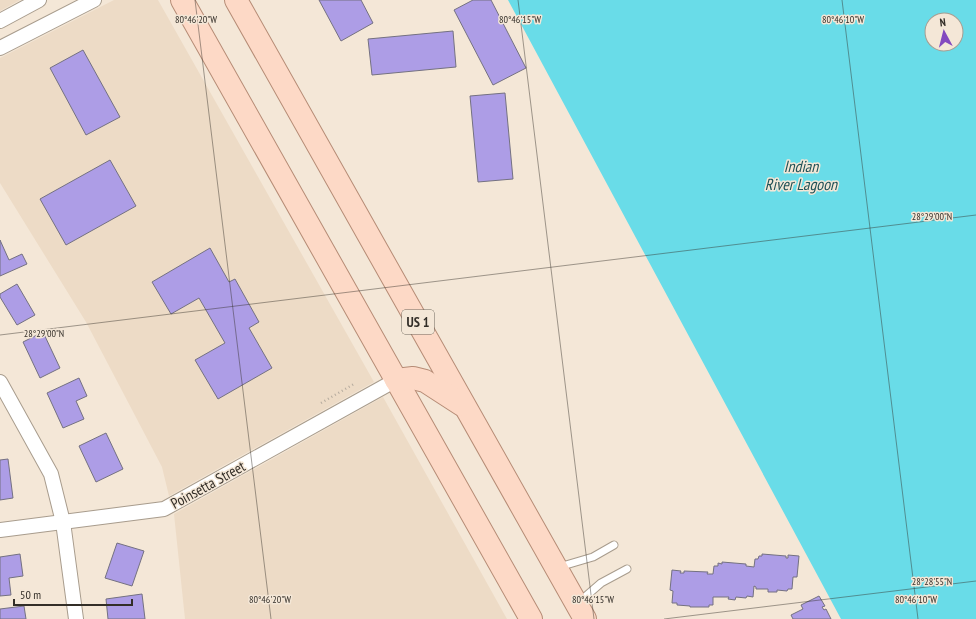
<svg xmlns="http://www.w3.org/2000/svg" width="976" height="619" font-family="'PT Sans Narrow',sans-serif">
  <style>
    .built { fill: #eddbc6 }
    .water { fill: #69dce8; fill-rule: evenodd }
    .building { fill: #ad9de6; stroke: #747181 }
    .lines { fill: none; stroke-linecap: round; stroke-linejoin: round }
    .lane-casing { stroke: #a89c8d; stroke-width: 9 }
    .street-casing { stroke: #a89c8d; stroke-width: 16 }
    .primary-casing { stroke: #b68c76; stroke-width: 24 }
    .path { stroke: #b5ab9e; stroke-width: 2.5; stroke-dasharray: 1 3; stroke-linecap: butt }
    .lane { stroke: #fff; stroke-width: 7 }
    .street { stroke: #fff; stroke-width: 14 }
    .primary { stroke: #fdd9c6; stroke-width: 22 }
    .ticks { fill: none; stroke: #332e28; stroke-width: 1; stroke-opacity: 0.45 }
    .labels { text-anchor: middle; stroke-width: 3; stroke-linejoin: round; paint-order: stroke }
    .shield { fill: #f4e7d7; stroke: #6d665c; stroke-width: 1 }
    .shield-label { font-size: 14px; font-weight: bold; fill: #332e28 }
    .street-label { font-size: 15px; fill: #332e28; stroke: #f4e7d7 }
    .water-label { font-size: 16px; font-style: italic; fill: #1f5257; stroke: #f4e7d7 }
    .ticks-label { font-size: 10px; text-anchor: middle; fill: #332e28; stroke: #f4e7d7; stroke-width: 3; stroke-linejoin: round; paint-order: stroke }
  </style>
  <rect width="100%" height="100%" fill="#f4e7d7"/>
  <g class="built">
    <polygon points="0,0 20,0 0,11"/>
    <polygon points="114,0 158,0 374,382 169,496 162,467 86,322 0,183 0,58"/>
    <polygon points="383,397 507,619 185,619 174,514"/>
  </g>
  <path class="water" d="M508,0H976V619H841ZM932,20H956V44H932Z"/>
  <g class="building">
    <polygon points="319,0 361,0 373,23 341,41"/>
    <polygon points="473,0 491,0 526,68 493,85 454,10"/>
    <polygon points="453,31 456,67 372,75 368,39"/>
    <polygon points="83,50 120,117 86,135 50,68"/>
    <polygon points="505,93 513,179 478,182 470,96"/>
    <polygon points="110,160 136,206 66,245 40,199"/>
    <polygon points="0,240 9,260 22,254 27,264 0,276"/>
    <polygon points="210,248 229,282 235,279 259,322 249,328 272,368 218,399 195,360 225,343 199,298 171,314 152,282"/>
    <polygon points="17,284 35,315 17,325 0,297 0,294"/>
    <polygon points="43,332 60,368 40,378 23,342"/>
    <polygon points="79,378 87,396 76,401 84,419 63,428 47,393"/>
    <polygon points="106,433 123,469 96,482 79,446"/>
    <polygon points="8,459 13,498 0,500 0,460"/>
    <polygon points="117,543 144,551 132,586 105,578"/>
    <polygon points="20,554 23,576 9,578 11,595 0,596 0,557"/>
    <polygon points="762,554 786,556 786,558 788,558 788,555 799,556 797,577 793,577 792,589 788,589 787,591 777,590 777,592 768,592 768,589 756,589 756,587 754,586 753,597 747,596 746,598 736,597 735,600 728,599 729,597 713,597 713,605 709,605 709,607 690,607 690,606 677,605 677,603 672,603 673,591 670,590 672,570 681,571 680,573 684,573 684,571 708,572 707,574 713,574 714,566 718,566 718,563 722,564 722,562 746,564 746,566 754,567 755,559 758,559 759,556 762,556"/>
    <polygon points="142,594 145,619 108,619 106,599"/>
    <polygon points="819,596 825,606 822,607 824,610 826,609 831,619 793,619 791,615 803,609 801,605"/>
    <polygon points="24,606 26,619 0,619 0,609"/>
  </g>
  <g class="lines">
    <defs>
      <g id="lane">
        <polyline points="559,567 593,557 614,545"/>
        <polyline points="578,603 601,583 627,569"/>
      </g>
      <g id="street">
        <polyline points="0,21 39,0"/>
        <polyline points="0,48 94,0"/>
        <polyline points="0,382 51,474 63,522 76,619"/>
        <polyline points="0,530 164,509 396,380"/>
      </g>
      <g id="primary">
        <polyline points="182,0 531,619"/>
        <polyline points="236,0 585,619"/>
        <polyline points="396,380 413,378 425,381 462,405"/>
      </g>
    </defs>
    <use href="#lane" class="lane-casing"/>
    <use href="#street" class="street-casing"/>
    <use href="#primary" class="primary-casing"/>
    <polyline class="path" points="321,403 354,384"/>
    <use href="#lane" class="lane"/>
    <use href="#street" class="street"/>
    <use href="#primary" class="primary"/>
  </g>
  <path class="ticks" d="M195,0L271,619M518,0L594,619M842,0L918,619M0,335L976,215M664,619L976,581"/>
  <g class="labels">
    <rect class="shield" x="402" y="310" width="32" height="24" rx="3"/>
    <g class="shield-label">
      <text x="418" y="327">US 1</text>
    </g>
    <g class="street-label">
      <text transform="translate(208 485) rotate(-29)" y="5">Poinsetta Street</text>
    </g>
    <g class="water-label">
      <text x="801" y="172">Indian<tspan x="801" dy="18">River Lagoon</tspan></text>
    </g>
  </g>
  <g class="ticks-label">
    <text x="196" y="23">80°46'20"W</text>
    <text x="520" y="23">80°46'15"W</text>
    <text x="843" y="23">80°46'10"W</text>
    <text x="932" y="220">28°29'00"N</text>
    <text x="44" y="337">28°29'00"N</text>
    <text x="932" y="585">28°28'55"N</text>
    <text x="270" y="603">80°46'20"W</text>
    <text x="593" y="603">80°46'15"W</text>
    <text x="916" y="603">80°46'10"W</text>
  </g>
  <g transform="translate(944 32) rotate(353)"><circle r="19" fill="#f4e7d7" stroke="#a79d91"/>
  <path d="M0-3L7 15L0 10L-7 15Z" fill="#8349bf"/>
  <text y="-6" font-size="11" font-weight="bold" text-anchor="middle" fill="#332e28">N</text>
  </g>
  <path d="M14 599v6h118v-6" fill="none" stroke="#332e28" stroke-width="2"/>
  <text x="20" y="599" font-size="12" fill="#332e28" stroke="#f4e7d7" stroke-width="3" paint-order="stroke">50 m</text>
</svg>
